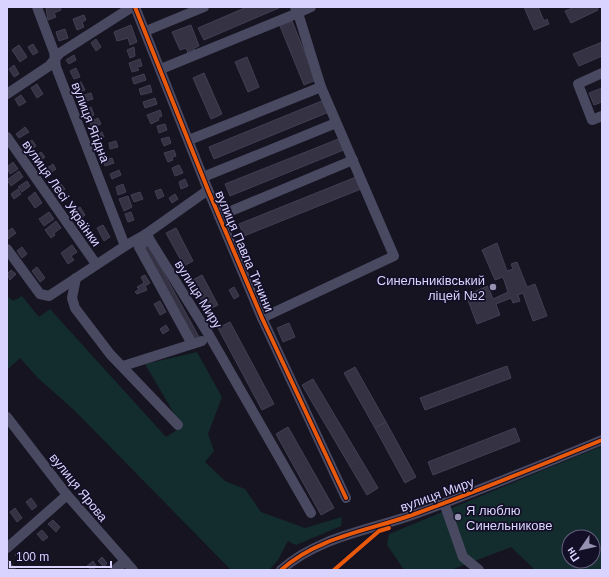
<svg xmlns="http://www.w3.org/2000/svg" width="609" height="577" font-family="Helvetica,sans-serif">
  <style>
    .green { fill: #132c2d; fill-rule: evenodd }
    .building { fill: #343243; stroke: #433f54 }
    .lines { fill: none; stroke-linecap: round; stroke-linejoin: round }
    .minor { stroke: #4a4962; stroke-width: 10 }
    .cycleway-casing { stroke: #130f26; stroke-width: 6 }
    .cycleway { stroke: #e8590c; stroke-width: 4 }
    .poi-dot { fill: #9591b1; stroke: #130f26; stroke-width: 1.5 }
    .labels { text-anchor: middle; stroke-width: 3.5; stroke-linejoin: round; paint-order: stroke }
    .street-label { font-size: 13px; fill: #d9d4ff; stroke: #130f26 }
    .poi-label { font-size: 13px; fill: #d9d4ff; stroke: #130f26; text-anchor: end }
  </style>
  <rect width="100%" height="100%" fill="#161421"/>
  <g class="green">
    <polygon points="7,296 13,301 22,296 39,317 50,309 166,437 182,427 145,364 197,352 222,397 208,434 214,451 205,462 225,481 245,489 261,512 305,528 342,517 341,526 296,545 288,541 278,560 269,570 231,570 75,411 38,378 20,358 7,370"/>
    <path d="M602,446V570H535L511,547L451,570H404L387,545L389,534ZM569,537H593V561H569Z"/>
  </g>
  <g class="building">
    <polygon points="50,7 60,7 61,10 54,13 56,17 48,20 46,8"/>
    <polygon points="247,7 281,7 204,40 198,28"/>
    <polygon points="524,7 538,7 544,21 547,19 549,24 534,30"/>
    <polygon points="575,7 597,7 598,10 571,23 565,11"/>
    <polygon points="84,15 86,20 82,22 84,27 77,30 73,19"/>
    <polygon points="292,21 316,80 304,85 280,26"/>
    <polygon points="131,25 137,42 130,45 128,38 117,41 114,32"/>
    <polygon points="191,25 199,46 194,48 195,52 189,55 186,48 180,50 172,32"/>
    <polygon points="65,29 68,38 59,41 56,32"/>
    <polygon points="96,39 101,47 96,51 91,43"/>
    <polygon points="602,42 602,56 579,66 573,54"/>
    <polygon points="33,44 38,52 33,55 28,47"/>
    <polygon points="19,45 27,57 20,62 12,50"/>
    <polygon points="134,47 135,56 130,58 127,50"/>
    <polygon points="74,55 76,60 69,64 66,60"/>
    <polygon points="247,57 259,87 248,92 235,62"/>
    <polygon points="140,59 142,66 137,67 139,70 132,72 129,63"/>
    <polygon points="14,65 19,74 14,77 9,69"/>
    <polygon points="76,68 80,77 74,79 70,71"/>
    <polygon points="204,73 222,114 211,119 193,78"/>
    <polygon points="144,74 146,80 134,84 132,78"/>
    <polygon points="81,82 85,90 79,93 75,84"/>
    <polygon points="37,84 43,94 37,98 31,88"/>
    <polygon points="150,85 152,92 141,95 139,89"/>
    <polygon points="602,88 602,102 594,105 589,93"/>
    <polygon points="91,93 93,99 83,102 81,96"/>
    <polygon points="21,95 26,102 19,106 15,99"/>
    <polygon points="155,98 157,104 145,108 143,102"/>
    <polygon points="324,100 329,112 214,159 209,147"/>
    <polygon points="91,107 94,115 88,117 86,109"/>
    <polygon points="160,110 162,116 158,118 159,120 151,124 147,115"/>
    <polygon points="98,118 101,124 92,128 90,122"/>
    <polygon points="165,124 167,130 159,133 157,126"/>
    <polygon points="25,127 29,132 19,138 16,134"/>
    <polygon points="102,132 104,137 97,140 95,135"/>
    <polygon points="169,137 171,143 164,146 161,139"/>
    <polygon points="341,138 346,149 230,196 225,184"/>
    <polygon points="32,140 36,146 28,151 24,146"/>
    <polygon points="116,141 118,147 110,149 109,143"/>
    <polygon points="174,150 176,156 172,157 173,160 168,162 164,153"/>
    <polygon points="41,152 45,157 37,163 33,158"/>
    <polygon points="112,158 114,163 105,166 103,161"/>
    <polygon points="13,162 18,169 10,174 7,167"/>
    <polygon points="53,164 56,169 46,176 43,171"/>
    <polygon points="179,165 183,173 175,176 172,168"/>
    <polygon points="119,170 121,175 112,179 110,174"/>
    <polygon points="19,171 23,177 11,186 7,180"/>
    <polygon points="356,177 361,189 244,236 239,224"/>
    <polygon points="185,179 188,186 181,189 179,182"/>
    <polygon points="27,181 30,186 22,192 18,187"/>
    <polygon points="60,183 65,189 58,194 54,188"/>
    <polygon points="123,184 126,192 118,195 116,187"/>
    <polygon points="18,189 21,194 14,199 11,194"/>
    <polygon points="161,189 164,196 158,199 155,191"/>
    <polygon points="35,192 42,203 35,208 28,198"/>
    <polygon points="140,192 143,199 134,202 131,195"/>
    <polygon points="175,194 178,199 172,203 169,198"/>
    <polygon points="128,196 132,207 124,211 119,199"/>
    <polygon points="80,207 85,215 81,218 80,215 75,218 71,212"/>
    <polygon points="49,212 54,219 44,226 39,219"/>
    <polygon points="131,212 134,220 128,222 125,214"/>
    <polygon points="56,221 61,228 54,233 55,235 51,238 45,230"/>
    <polygon points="103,225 110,237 104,241 97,228"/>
    <polygon points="12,228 16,233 8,239 7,232"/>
    <polygon points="176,228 193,261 184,266 166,233"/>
    <polygon points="497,243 507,271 513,269 511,264 517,262 527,287 535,284 547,316 533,321 523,293 518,295 520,301 513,303 511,298 496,304 500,315 477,324 466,295 488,286 493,299 508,292 503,277 495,280 482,250"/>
    <polygon points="148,244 199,337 193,341 143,248"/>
    <polygon points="72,245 77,252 71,256 74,260 68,264 61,253"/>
    <polygon points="22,247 27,254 22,258 17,251"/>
    <polygon points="37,267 45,278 40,282 32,271"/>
    <polygon points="11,270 16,274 10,280 7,274"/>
    <polygon points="145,275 150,283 145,286 147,290 137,294 135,292 139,289 137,287 144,283 141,277"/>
    <polygon points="202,275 218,305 207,310 191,281"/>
    <polygon points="234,287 239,296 234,299 229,290"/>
    <polygon points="160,301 166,312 160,315 154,304"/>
    <polygon points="230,322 274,404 262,410 218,328"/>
    <polygon points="289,323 295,337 283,342 277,328"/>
    <polygon points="166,325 169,330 163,334 160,329"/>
    <polygon points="507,366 511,378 425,410 420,398"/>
    <polygon points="355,367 386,422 375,428 344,373"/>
    <polygon points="313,379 378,488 367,495 302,385"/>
    <polygon points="386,422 416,477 405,483 375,428"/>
    <polygon points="288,427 334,508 321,515 276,434"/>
    <polygon points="515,428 520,441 433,475 428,462"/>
    <polygon points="31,498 37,506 32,510 26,502"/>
    <polygon points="15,508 22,518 17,522 10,512"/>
    <polygon points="53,520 60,527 56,532 48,524"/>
    <polygon points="42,530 48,537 43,541 37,534"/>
    <polygon points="20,551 26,558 22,562 15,555"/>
    <polygon points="102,557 107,563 104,567 98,561"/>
    <polygon points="8,560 16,570 9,570 7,568"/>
    <polygon points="93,561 97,567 91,570 87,566"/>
  </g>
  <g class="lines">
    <g class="minor">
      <polyline points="37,7 54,52 56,67 125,246"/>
      <polyline points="135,7 208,190 262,318 346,498"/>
      <polyline points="146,31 204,7"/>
      <polyline points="161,69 298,13 295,7"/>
      <polyline points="602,73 578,84 592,120 602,116"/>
      <polyline points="7,94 49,66 60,53 132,7"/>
      <polyline points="7,137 96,264"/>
      <polyline points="189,140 321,87"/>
      <polyline points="203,177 336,123"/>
      <polyline points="219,216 353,160"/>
      <polyline points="146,234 209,335 311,513"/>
      <polyline points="149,238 139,247 192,344"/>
      <polyline points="7,249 40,294 49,296 125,246 146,234 208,190"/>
      <polyline points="76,278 72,298 75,308 110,354 178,425"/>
      <polyline points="262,318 394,256 321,87 298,13 311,7"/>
      <polyline points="123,366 202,341"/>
      <polyline points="7,417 67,495 133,570"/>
      <polyline points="444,503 463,557 479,570"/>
      <polyline points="7,548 67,495"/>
      <polyline points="115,570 125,561"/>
      <path d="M281,570C318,537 367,531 412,515C476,492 539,466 602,440"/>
    </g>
    <defs>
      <g id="cycleway">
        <polyline points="135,7 208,190 262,318 346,498"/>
        <path d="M281,570C318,537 367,531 412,515C476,492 539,466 602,440"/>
        <polyline points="334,570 379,531 389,528"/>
      </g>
    </defs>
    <use href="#cycleway" class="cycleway-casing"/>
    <use href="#cycleway" class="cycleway"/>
  </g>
  <g class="poi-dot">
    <circle cx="493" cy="287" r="4"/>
    <circle cx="458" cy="517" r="4"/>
  </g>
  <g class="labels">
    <g class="street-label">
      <text transform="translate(91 122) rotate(69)" y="5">вулиця Ягідна</text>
      <text transform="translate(62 193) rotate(55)" y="5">вулиця Лесі Українки</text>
      <text transform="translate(245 251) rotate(67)" y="5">вулиця Павла Тичини</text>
      <text transform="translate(199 294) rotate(58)" y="5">вулиця Миру</text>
      <text transform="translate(79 487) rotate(51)" y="5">вулиця Ярова</text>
      <text transform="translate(437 494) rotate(-20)" y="5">вулиця Миру</text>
    </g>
    <g class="poi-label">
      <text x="485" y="285">Синельниківський<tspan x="485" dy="15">ліцей №2</tspan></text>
      <text x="466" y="515" text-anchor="start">Я люблю<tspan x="466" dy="15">Синельникове</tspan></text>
    </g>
  </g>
  <rect width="609" height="577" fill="none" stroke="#d9d4ff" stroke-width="16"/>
  <g transform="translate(581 549) rotate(236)"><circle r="19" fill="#130f26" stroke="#625e7d"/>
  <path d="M0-3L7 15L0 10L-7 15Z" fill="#9591b1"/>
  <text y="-6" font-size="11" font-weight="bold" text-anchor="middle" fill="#d9d4ff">Пн</text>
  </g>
  <path d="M10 561v6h101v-6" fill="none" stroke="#d9d4ff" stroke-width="2"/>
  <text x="16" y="561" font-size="12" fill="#d9d4ff" stroke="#130f26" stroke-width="3" paint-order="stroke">100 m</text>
</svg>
